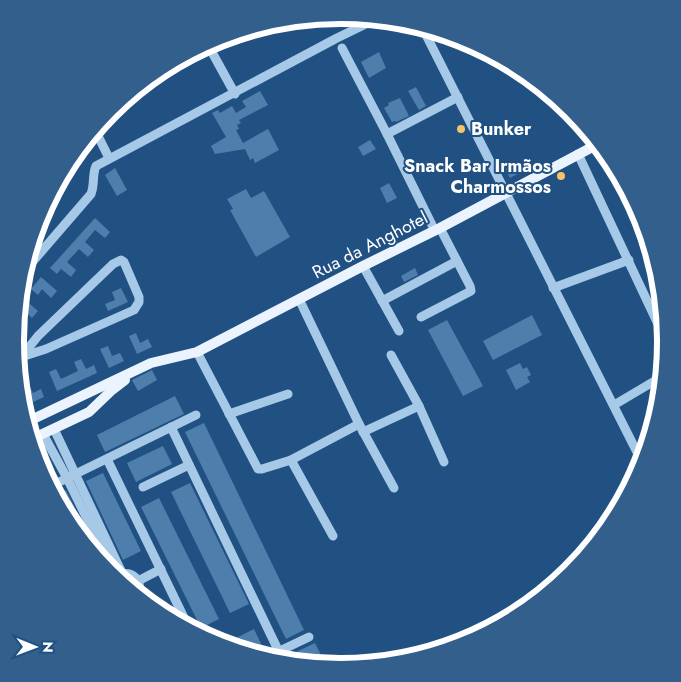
<svg xmlns="http://www.w3.org/2000/svg" width="681" height="682" font-family="Jost,sans-serif">
  <style>
    .building { fill: #4d7eac }
    .lines { fill: none; stroke-linecap: round; stroke-linejoin: round }
    .minor { stroke: #a7c9e8; stroke-width: 9 }
    .major { stroke: #eaf3fe; stroke-width: 10 }
    .poi-dot { fill: #f5c368; stroke: #205182; stroke-width: 2 }
    .labels { text-anchor: middle; stroke-width: 4; stroke-linejoin: round; paint-order: stroke }
    .poi-label { font-size: 18px; font-weight: bold; fill: #fff; stroke: #205182; text-anchor: start }
    .street-label { font-size: 18px; fill: #fff; stroke: #205182 }
    .rim { fill: none; stroke: #fff; stroke-width: 6 }
  </style>
  <rect width="100%" height="100%" fill="#205182"/>
  <g class="building">
    <polygon points="379,52 386,68 369,78 361,62"/>
    <polygon points="416,87 426,106 419,110 408,91"/>
    <polygon points="260,91 268,105 239,120 241,123 237,125 239,129 236,130 243,143 268,129 279,150 255,163 253,158 250,160 245,149 215,154 211,146 226,137 212,113 218,110 220,113 232,106 236,113 246,107 242,101"/>
    <polygon points="400,98 409,116 396,122 395,121 392,122 384,108 389,105 388,103"/>
    <polygon points="370,140 376,149 363,156 358,147"/>
    <polygon points="603,150 614,167 605,171 597,153"/>
    <polygon points="516,162 521,172 510,178 505,168"/>
    <polygon points="115,168 127,190 117,196 105,175"/>
    <polygon points="389,183 397,198 387,203 380,188"/>
    <polygon points="246,189 251,198 264,191 290,237 256,257 230,210 233,209 227,199"/>
    <polygon points="95,218 110,232 105,238 95,230 85,242 94,250 88,257 79,249 67,262 76,270 71,277 61,269 57,274 50,268"/>
    <polygon points="415,268 418,275 404,282 401,276"/>
    <polygon points="41,277 57,291 51,298 42,289 38,295 31,289"/>
    <polygon points="121,288 128,302 108,311 105,304 115,300 112,292"/>
    <polygon points="22,297 38,311 32,318 23,309 17,316 19,301"/>
    <polygon points="532,315 542,335 493,360 483,341"/>
    <polygon points="447,320 483,386 463,396 428,330"/>
    <polygon points="136,333 140,343 148,339 152,347 137,354 129,336"/>
    <polygon points="108,346 112,356 120,353 124,361 109,368 100,349"/>
    <polygon points="81,359 86,369 94,365 97,373 57,391 49,372 56,369 61,379 78,371 74,362"/>
    <polygon points="520,363 523,369 527,367 531,375 527,377 530,382 516,390 506,370"/>
    <polygon points="152,370 157,380 138,391 132,380"/>
    <polygon points="28,382 33,393 41,389 44,397 29,404 24,385"/>
    <polygon points="175,396 184,414 105,452 97,435"/>
    <polygon points="204,423 304,630 286,639 185,432"/>
    <polygon points="163,446 172,464 136,482 127,463"/>
    <polygon points="103,473 141,551 123,560 86,481"/>
    <polygon points="190,483 249,604 230,613 171,492"/>
    <polygon points="66,490 99,557 70,522 55,495"/>
    <polygon points="159,498 219,619 201,628 141,507"/>
    <polygon points="166,601 176,620 154,607"/>
    <polygon points="254,629 263,648 253,653 224,644"/>
    <polygon points="315,643 324,661 318,664 279,660"/>
  </g>
  <g class="lines">
    <g class="minor">
      <polyline points="422,27 642,462"/>
      <polyline points="208,45 235,94"/>
      <polyline points="342,48 387,134 435,231"/>
      <polyline points="95,130 109,158"/>
      <polyline points="387,134 458,97"/>
      <polyline points="578,154 666,341"/>
      <polyline points="363,266 399,331"/>
      <path d="M22,274L91,194C95,184 92,174 96,166L337,38L376,19"/>
      <polyline points="553,288 629,260"/>
      <polyline points="299,299 359,424 394,488"/>
      <polyline points="382,301 457,261"/>
      <polyline points="421,317 471,291 470,286 440,228"/>
      <polyline points="197,352 258,469 262,469 291,460 359,424"/>
      <polyline points="391,355 419,406 444,462"/>
      <polyline points="18,358 46,349 134,310 139,302 139,297 124,262 121,260 113,264 38,336 22,356"/>
      <polyline points="614,405 663,376"/>
      <polyline points="229,414 288,394"/>
      <polyline points="171,427 279,652"/>
      <polyline points="54,429 122,573"/>
      <polyline points="363,432 419,406"/>
      <polyline points="43,434 67,478 114,574"/>
      <polyline points="637,451 648,444"/>
      <polyline points="107,459 189,628"/>
      <polyline points="291,460 333,536"/>
      <polyline points="51,486 196,415"/>
      <polyline points="143,487 189,465"/>
      <path d="M118,575C132,570 143,580 138,594"/>
      <polyline points="138,581 161,569"/>
      <polyline points="267,657 309,637"/>
    </g>
    <g class="major">
      <polyline points="31,420 151,363 197,352 363,266 440,228 598,144"/>
      <polyline points="34,438 89,412 112,390 125,380"/>
    </g>
  </g>
  <g class="poi-dot">
    <circle cx="461" cy="129" r="5"/>
    <circle cx="561" cy="176" r="5"/>
  </g>
  <g class="labels">
    <g class="poi-label">
      <text x="471" y="135">Bunker</text>
      <text x="551" y="172" text-anchor="end">Snack Bar Irmãos<tspan x="551" dy="21">Charmossos</tspan></text>
    </g>
    <g class="street-label">
      <text transform="translate(370 245) rotate(-27)" y="6">Rua da Anghotel</text>
    </g>
  </g>
  <path d="M0 0H681V682H0ZM340 24H341A316 316 0 0 1 657 340V342A316 316 0 0 1 341 658H340A316 316 0 0 1 24 342V340A316 316 0 0 1 340 24Z" fill="#325f8c" fill-rule="evenodd"/>
  <path class="rim" d="M340 24H341A316 316 0 0 1 657 340V342A316 316 0 0 1 341 658H340A316 316 0 0 1 24 342V340A316 316 0 0 1 340 24Z"/>
  <g transform="translate(35 647) rotate(91)" stroke="#205182" stroke-width="4" paint-order="stroke">
  <path d="M0-4L9 19L0 12L-9 19Z" fill="#ffffff"/>
  <text y="-8" font-size="14" font-weight="bold" text-anchor="middle" fill="#ffffff">N</text>
  </g>
</svg>
